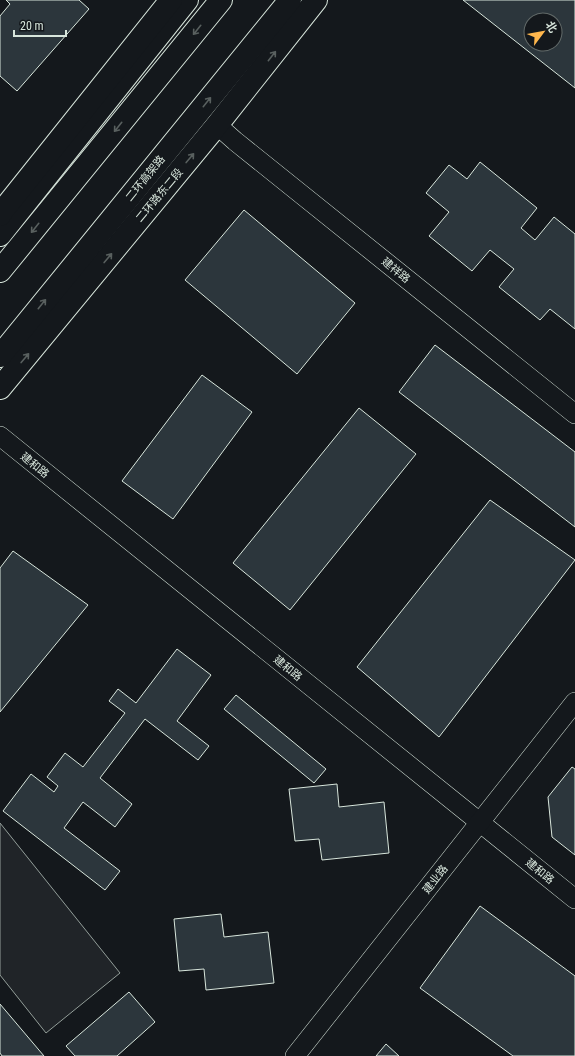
<svg xmlns="http://www.w3.org/2000/svg" width="575" height="1056" font-family="'Roboto Condensed','Noto Sans SC',sans-serif">
  <style>
    .green { fill: #202428; stroke: #939e99 }
    .building { fill: #2c363c; stroke: #d8e6dc; fill-rule: evenodd }
    .lines { fill: none; stroke-linecap: round; stroke-linejoin: round }
    .minor-casing { stroke: #d8e6dc; stroke-width: 20 }
    .major-casing { stroke: #d8e6dc; stroke-width: 24 }
    .highway-casing { stroke: #d8e6dc; stroke-width: 24 }
    .minor { stroke: #14181c; stroke-width: 19 }
    .major { stroke: #14181c; stroke-width: 22 }
    .highway { stroke: #14181c; stroke-width: 22 }
    .oneway { stroke: #59605f }
    .labels { text-anchor: middle; stroke-width: 3; stroke-linejoin: round; paint-order: stroke }
    .street-label { font-size: 11px; fill: #d8e6dc; stroke: #14181c }
  </style>
  <rect width="100%" height="100%" fill="#14181c"/>
  <polygon class="green" points="0,823 120,973 46,1033 0,975"/>
  <g class="building">
    <polygon points="6,0 79,0 89,9 17,91 0,76 0,16 10,4"/>
    <path d="M463,0H575V88ZM531,20H555V44H531Z"/>
    <polygon points="480,162 537,208 521,228 535,240 554,217 575,234 575,329 550,309 540,320 499,287 514,269 490,250 472,271 429,236 449,212 426,193 449,165 467,179"/>
    <polygon points="244,210 355,303 297,374 185,280"/>
    <polygon points="435,345 575,452 575,527 399,392"/>
    <polygon points="202,375 252,412 173,519 122,481"/>
    <polygon points="359,408 416,454 290,610 233,563"/>
    <polygon points="490,500 575,560 439,737 357,667"/>
    <polygon points="13,551 88,605 0,712 0,568"/>
    <polygon points="177,649 211,675 177,721 209,746 198,760 145,719 100,778 132,804 115,827 83,802 64,828 120,871 105,890 3,811 31,774 54,792 58,786 47,777 65,753 83,767 125,713 109,701 118,689 136,703"/>
    <polygon points="236,695 326,769 314,783 224,709"/>
    <polygon points="572,767 575,769 575,855 552,837 548,797"/>
    <polygon points="337,784 339,807 384,802 389,853 322,860 319,839 295,841 289,789"/>
    <polygon points="480,906 575,976 575,1056 513,1056 420,988"/>
    <polygon points="221,914 224,937 268,932 274,983 206,990 204,969 179,971 174,919"/>
    <polygon points="129,992 155,1022 117,1056 75,1056 66,1046"/>
    <polygon points="0,1004 44,1056 2,1056 0,1053"/>
    <polygon points="386,1044 399,1056 376,1056"/>
  </g>
  <g class="lines">
    <defs>
      <g id="minor">
        <polyline points="217,125 235,141 575,414"/>
        <polyline points="0,436 575,899"/>
        <polyline points="295,1056 575,702"/>
      </g>
      <g id="major">
        <polyline points="0,235 187,0"/>
        <polyline points="0,388 217,125 316,0"/>
      </g>
      <g id="highway">
        <polyline points="0,215 4,209 171,0"/>
        <polyline points="0,271 221,0"/>
        <polyline points="0,356 290,0"/>
      </g>
    </defs>
    <use href="#minor" class="minor-casing"/>
    <use href="#major" class="major-casing"/>
    <use href="#highway" class="highway-casing"/>
    <use href="#minor" class="minor"/>
    <use href="#major" class="major"/>
    <use href="#highway" class="highway"/>
  </g>
  <defs><path id="oneway-shaft" d="M-6 0H5M1.5-3L5.5 0L1.5 3" fill="none" stroke-width="1.6" stroke-linecap="round" stroke-linejoin="round"/></defs>
  <g class="oneway">
    <use href="#oneway-shaft" transform="translate(197 30) rotate(129)"/>
    <use href="#oneway-shaft" transform="translate(272 56) rotate(-52)"/>
    <use href="#oneway-shaft" transform="translate(207 102) rotate(-51)"/>
    <use href="#oneway-shaft" transform="translate(118 127) rotate(129)"/>
    <use href="#oneway-shaft" transform="translate(190 158) rotate(-50)"/>
    <use href="#oneway-shaft" transform="translate(35 228) rotate(129)"/>
    <use href="#oneway-shaft" transform="translate(108 258) rotate(-50)"/>
    <use href="#oneway-shaft" transform="translate(42 304) rotate(-51)"/>
    <use href="#oneway-shaft" transform="translate(25 358) rotate(-50)"/>
  </g>
  <g class="labels">
    <g class="street-label">
      <text transform="translate(145 178) rotate(-51)" y="4">二环高架路</text>
      <text transform="translate(159 195) rotate(-50)" y="4">二环路东二段</text>
      <text transform="translate(396 270) rotate(39)" y="4">建祥路</text>
      <text transform="translate(35 465) rotate(39)" y="4">建和路</text>
      <text transform="translate(288 668) rotate(39)" y="4">建和路</text>
      <text transform="translate(540 871) rotate(39)" y="4">建和路</text>
      <text transform="translate(435 879) rotate(-52)" y="4">建业路</text>
    </g>
  </g>
  <g transform="translate(543 32) rotate(58)"><circle r="19" fill="#14181c" stroke="#626a69"/>
  <path d="M0-3L7 15L0 10L-7 15Z" fill="#ffb74d"/>
  <text y="-6" font-size="11" font-weight="bold" text-anchor="middle" fill="#d8e6dc">北</text>
  </g>
  <path d="M14 30v6h52v-6" fill="none" stroke="#d8e6dc" stroke-width="2"/>
  <text x="20" y="30" font-size="12" fill="#d8e6dc" stroke="#14181c" stroke-width="3" paint-order="stroke">20 m</text>
</svg>
